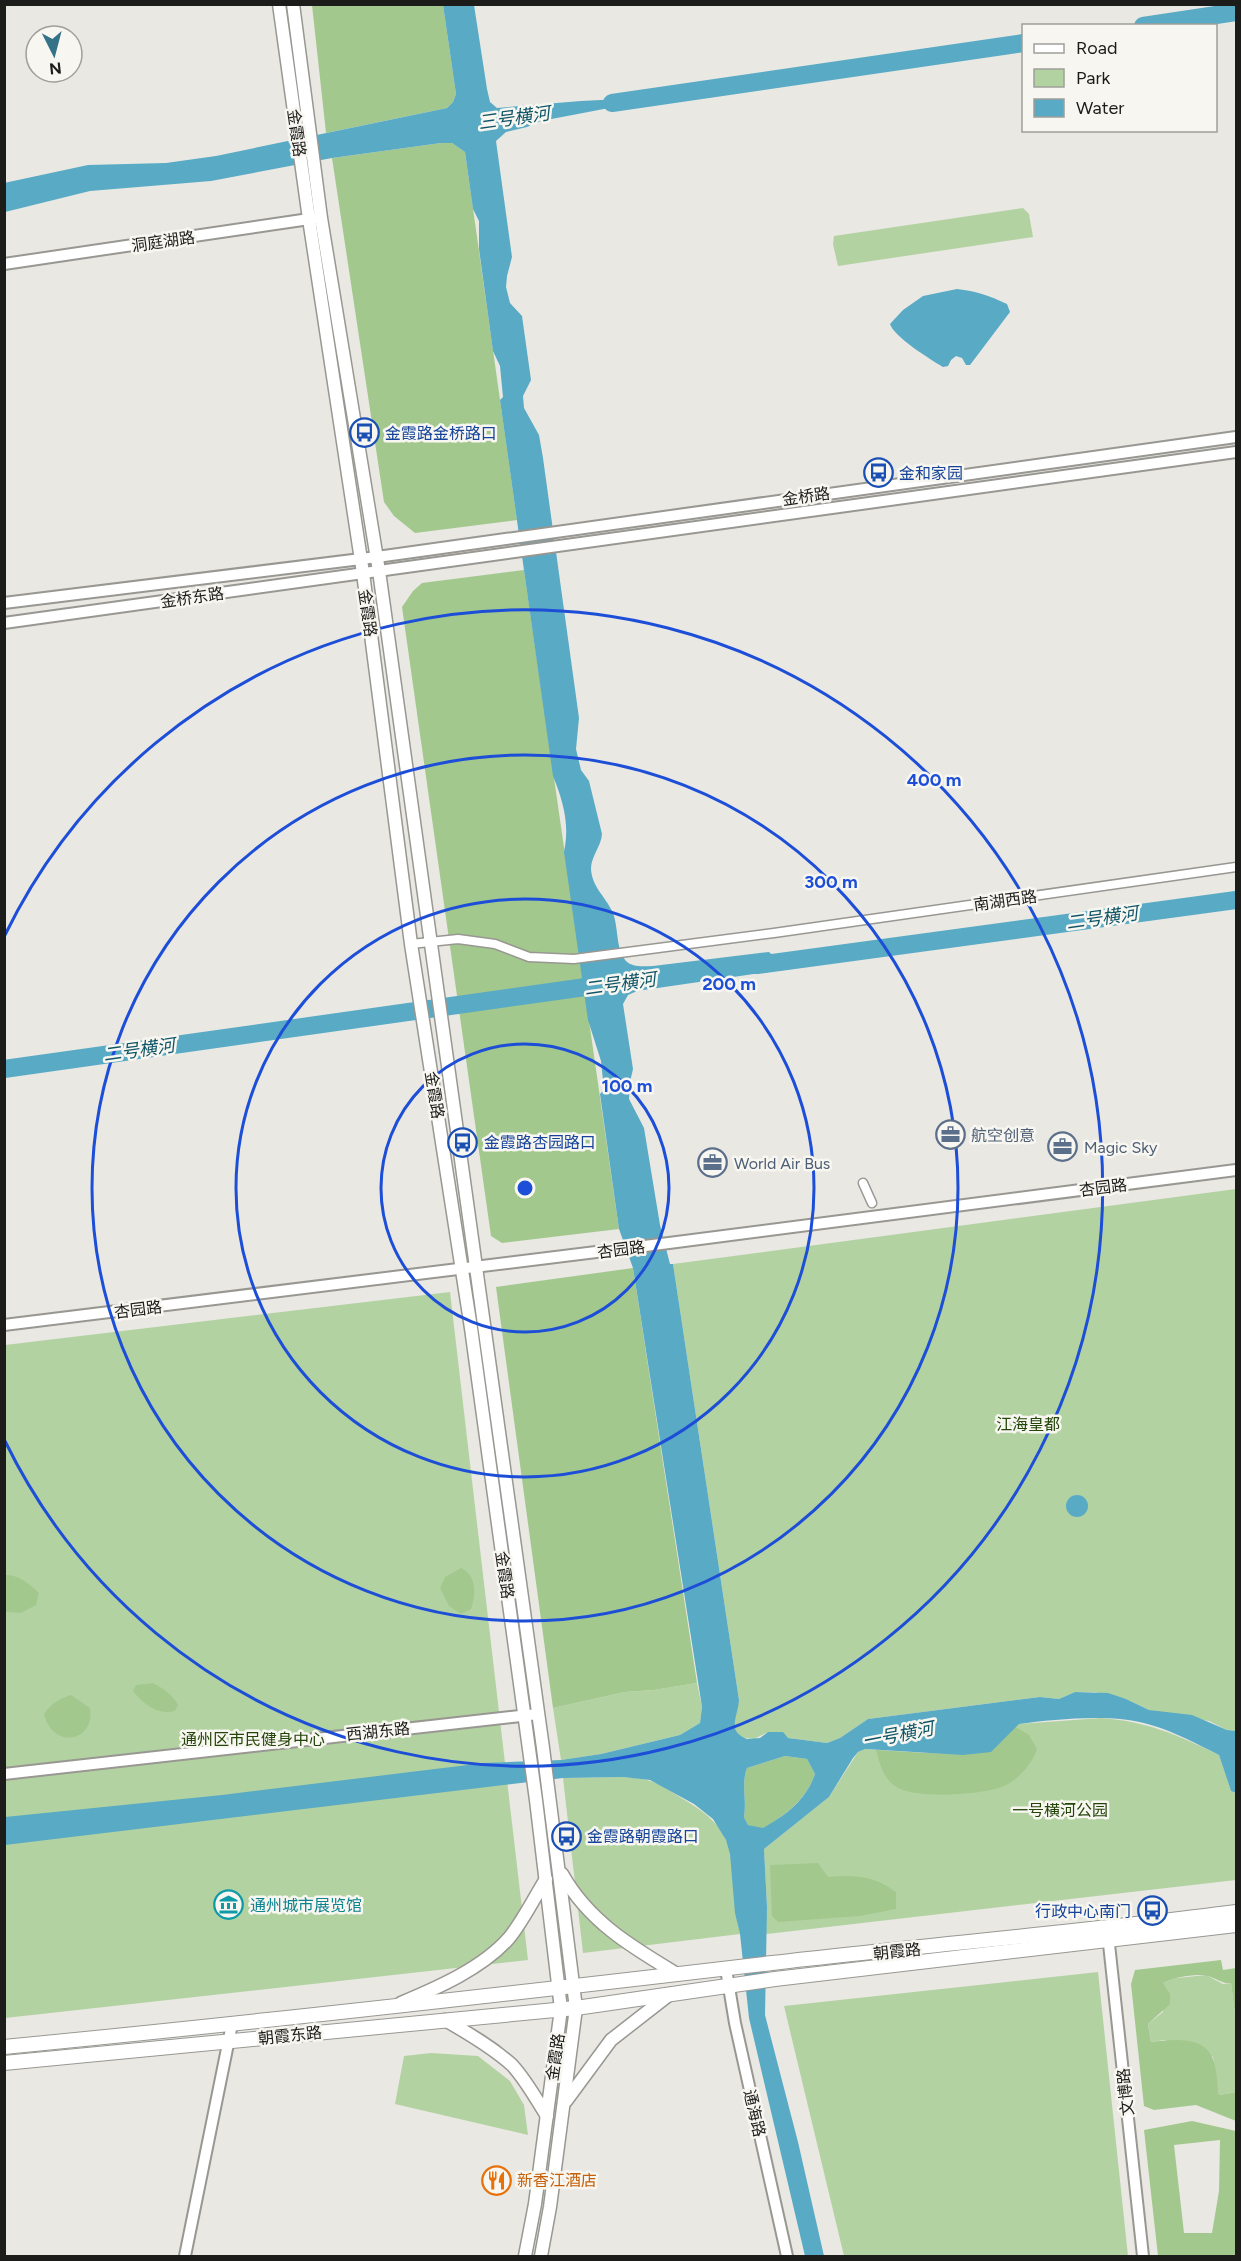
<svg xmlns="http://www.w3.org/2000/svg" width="1241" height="2261" font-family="Figtree,'Noto Sans SC',sans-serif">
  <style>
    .green { fill: #b3d2a2 }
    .forest { fill: #a3c88e; fill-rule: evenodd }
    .water { fill: #59aac5; fill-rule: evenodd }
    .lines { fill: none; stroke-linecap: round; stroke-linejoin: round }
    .river { stroke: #59aac5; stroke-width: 18 }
    .minor-casing { stroke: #989792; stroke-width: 11 }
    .tertiary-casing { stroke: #989792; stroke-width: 14 }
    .secondary-casing { stroke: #989792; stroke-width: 15 }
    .primary-casing { stroke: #989792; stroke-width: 16 }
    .minor { stroke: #fff; stroke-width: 8 }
    .tertiary { stroke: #fff; stroke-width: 10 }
    .secondary { stroke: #fff; stroke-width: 12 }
    .primary { stroke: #fff; stroke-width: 14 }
    .ring { fill: none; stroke: #1d4ed8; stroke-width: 3 }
    .labels { text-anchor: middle; stroke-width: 5; stroke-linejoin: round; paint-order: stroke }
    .street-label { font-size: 16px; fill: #1c1c1a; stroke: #f7f6f0 }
    .transit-label { font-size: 16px; fill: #164399; stroke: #f7f6f0; text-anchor: start }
    .service-label { font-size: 16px; fill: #4e5e75; stroke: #f7f6f0; text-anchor: start }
    .park-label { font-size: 16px; fill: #234508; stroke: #f7f6f0 }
    .culture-label { font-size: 16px; fill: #0d838f; stroke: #f7f6f0; text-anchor: start }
    .food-label { font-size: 16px; fill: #c56008; stroke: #f7f6f0; text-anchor: start }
    .water-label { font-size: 18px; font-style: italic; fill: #0e5467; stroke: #f7f6f0 }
    .centre { fill: #1d4ed8; stroke: #f7f6f0; stroke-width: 3 }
    .ring-label { font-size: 18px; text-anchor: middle; font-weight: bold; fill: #1d4ed8; stroke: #f7f6f0; stroke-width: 5; stroke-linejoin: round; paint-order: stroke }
  </style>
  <rect width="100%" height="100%" fill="#e9e8e3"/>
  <g class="green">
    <polygon points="1023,208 1029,214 1033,237 838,266 833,244 834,236"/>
    <polygon points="1236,1189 1236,1731 1227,1730 1209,1721 1149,1710 1126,1699 1095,1692 1075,1692 1059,1699 1040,1697 868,1719 840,1738 827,1743 788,1738 768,1732 754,1739 740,1737 733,1726 739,1700 673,1264"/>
    <polygon points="450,1292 528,1960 5,2018 5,1345"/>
    <polygon points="697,1683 702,1707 700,1723 680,1735 601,1754 561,1760 553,1708 625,1692 654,1690"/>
    <path d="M1101,1718C1146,1721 1178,1735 1219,1755L1231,1791L1236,1793V1880L767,1934L765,1931L767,1907L764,1849L829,1797L858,1752L865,1749L923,1754L1019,1724Z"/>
    <path d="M623,1777C632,1778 642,1778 650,1781C659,1783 667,1789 675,1794C699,1809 723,1821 730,1852C736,1879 733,1907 740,1934L583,1953L563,1778Z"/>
    <polygon points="1098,1972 1128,2256 844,2256 784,2006"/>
    <polygon points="1206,1975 1223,1984 1231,1983 1236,2023 1236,2092 1219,2095 1213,2057 1164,2040 1151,2042 1148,2024 1163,2012 1162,1983 1168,1979"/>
    <polygon points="431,2053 478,2056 510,2081 524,2105 528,2135 395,2104 404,2056"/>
  </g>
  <g class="forest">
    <polygon points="312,5 443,5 456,94 453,102 447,108 326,133"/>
    <polygon points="441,143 452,143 465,152 517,520 415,533 394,516 384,502 332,158"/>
    <polygon points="524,570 619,1229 502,1243 491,1236 402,607 413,591 422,583"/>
    <polygon points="633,1268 697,1683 654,1690 625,1692 553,1708 496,1287"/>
    <path d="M461,1568C477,1575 476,1595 471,1609L461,1614L449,1606L440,1588L445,1577Z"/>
    <path d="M5,1575C20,1575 28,1583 39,1593L36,1605L21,1613L5,1612Z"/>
    <path d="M153,1683C164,1689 172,1694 178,1705L175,1711C158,1716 142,1703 133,1691L136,1685Z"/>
    <path d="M71,1695L90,1708C96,1741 53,1751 44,1714C51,1703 60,1699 71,1695Z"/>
    <path d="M1014,1726L1029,1735L1037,1749C1033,1763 1018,1780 1004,1786C984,1795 913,1800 895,1786C883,1778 880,1764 876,1750L963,1755L1004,1739Z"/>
    <path d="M785,1756L807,1759L815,1774C806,1800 786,1814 763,1829L748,1825L744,1817C747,1800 741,1784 747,1768Z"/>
    <path d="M818,1863L828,1877C857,1875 871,1875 896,1892V1909L860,1916L778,1922L772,1916L770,1865Z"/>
    <path d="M1221,1960L1223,1970L1236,1968V2023L1231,1983C1221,1984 1217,1978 1207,1976C1198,1973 1170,1978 1163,1983L1170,1994V2004L1148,2024L1151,2042C1170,2040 1202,2035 1212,2057C1217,2067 1217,2083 1219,2095L1236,2092V2121L1196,2105L1154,2110L1144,2106L1131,1984L1135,1970Z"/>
    <path d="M1192,2121L1236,2131L1235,2256H1158L1144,2130ZM1220,2140L1219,2191L1212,2233H1184L1174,2145Z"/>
  </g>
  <g class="water">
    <path d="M443,5H474L487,89L490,102L497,108L581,101L640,98L609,108L541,121L527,127L506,132L496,141L512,257L507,276L506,287L510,303L522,316L531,380L523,396L524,408L539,435L543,458L579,718L576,749L581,770L589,781L602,834C601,847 591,856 591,869C592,887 605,896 612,911C619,925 615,949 626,961C633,968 644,966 653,966L769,952L779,961L775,971L637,991L628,995L623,1004L633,1069L630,1082L629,1099L644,1128L660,1225L670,1264H673L739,1700C738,1717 726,1731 747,1739L760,1738L768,1732H783L788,1738L827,1743L840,1738L868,1719L1040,1697L1059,1699L1075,1692L1108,1693L1126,1699L1149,1710L1192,1715L1227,1730L1236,1731V1793L1231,1791L1219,1755C1197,1744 1175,1732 1151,1725C1114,1713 1057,1719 1019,1724L991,1752L963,1755L865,1749L858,1752L853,1758L829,1797L764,1849L767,1907L765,2015L798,2142L824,2256H805L749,2018L740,1934L735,1913L730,1854L726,1840L713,1819L694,1804L650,1780L623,1777L563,1778L5,1845V1817L222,1795L484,1763L561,1760L601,1754L680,1735L700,1723L702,1707L633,1268L619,1229L600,1094L604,1090L601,1061L588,1020L564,852C570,824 563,801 553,776L500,400L503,397L500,366L493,351L479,249V221L473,209L465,152L452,143H441L332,158L211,181L90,191L5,212L4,183L88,165L166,163L216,156L447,108L453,102L456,94ZM785,1756L807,1759L815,1774C806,1800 786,1815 763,1828L748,1825L744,1817C747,1800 741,1784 747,1768Z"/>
    <path d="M957,289C976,291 990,296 1007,304L1010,312L970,365H966L962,358L956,356L951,360L948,366L943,367C930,359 894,337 890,324L903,310L923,296Z"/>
    <circle cx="1077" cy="1506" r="11"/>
  </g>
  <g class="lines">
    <g class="river">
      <polyline points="1143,26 1236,12"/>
      <polyline points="612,103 1024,43"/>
      <polyline points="757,965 1236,900"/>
      <polyline points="4,1069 607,984"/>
    </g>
    <defs>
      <g id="minor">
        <polyline points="411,944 458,939 495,944 529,957 574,959 774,933 1236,867"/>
        <polyline points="863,1183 872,1203"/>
      </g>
      <g id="tertiary">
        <polyline points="4,264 316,218"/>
        <polyline points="4,603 377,557 1236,437"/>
        <polyline points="4,623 1236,452"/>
        <polyline points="4,1325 669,1243 1236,1170"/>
        <polyline points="4,1774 538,1714"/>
        <polyline points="1108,1935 1143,2256"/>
        <polyline points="726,1969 735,2023 787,2256"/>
        <polyline points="185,2256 232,2024"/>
      </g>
      <g id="secondary">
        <polyline points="279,4 309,219 363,573 411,944 471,1328 536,1800 561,2009 535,2204 525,2256"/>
        <polyline points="293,4 321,218 379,571 543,1748 576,2008 550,2207 541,2256"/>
        <path d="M562,1874C589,1922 632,1947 677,1974"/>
        <path d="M401,2003C437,1988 483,1968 509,1938C523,1921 534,1898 546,1879"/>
        <path d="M445,2020C468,2033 492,2047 512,2065C526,2080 536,2099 547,2116"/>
        <polyline points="566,2101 611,2040 670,1994"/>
      </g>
      <g id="primary">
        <path d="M4,2047C261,2022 517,1993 772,1963C927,1945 1082,1932 1236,1912"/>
        <polyline points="4,2063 576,2008 775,1979 1236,1925"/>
      </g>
    </defs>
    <use href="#minor" class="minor-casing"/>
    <use href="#tertiary" class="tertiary-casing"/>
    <use href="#secondary" class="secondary-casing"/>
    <use href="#primary" class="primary-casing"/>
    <use href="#minor" class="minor"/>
    <use href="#tertiary" class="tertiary"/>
    <use href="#secondary" class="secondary"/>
    <use href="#primary" class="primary"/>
  </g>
  <g class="ring">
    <circle cx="525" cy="1188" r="144"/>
    <circle cx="525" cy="1188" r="289"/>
    <circle cx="525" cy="1188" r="433"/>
    <path d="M5 935A578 578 0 1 1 5 1441"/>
  </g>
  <defs>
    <symbol id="bus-ring" viewBox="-11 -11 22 22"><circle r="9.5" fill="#f7f6f0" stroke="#1a4fb4" stroke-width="1.5"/><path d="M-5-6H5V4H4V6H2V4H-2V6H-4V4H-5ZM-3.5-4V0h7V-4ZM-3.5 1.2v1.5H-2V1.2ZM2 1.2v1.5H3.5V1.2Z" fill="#1a4fb4"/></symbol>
    <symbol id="office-ring" viewBox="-11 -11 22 22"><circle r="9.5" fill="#f7f6f0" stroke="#5c6f8a" stroke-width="1.5"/><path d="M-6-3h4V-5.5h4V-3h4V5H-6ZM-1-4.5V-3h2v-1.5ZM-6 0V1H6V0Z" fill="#5c6f8a"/></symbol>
    <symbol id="museum-ring" viewBox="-11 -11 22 22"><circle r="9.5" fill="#f7f6f0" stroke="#0f9aa8" stroke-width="1.5"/><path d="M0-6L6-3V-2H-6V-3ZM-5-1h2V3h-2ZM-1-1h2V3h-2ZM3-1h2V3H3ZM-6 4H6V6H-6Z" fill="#0f9aa8"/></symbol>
    <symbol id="restaurant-ring" viewBox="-11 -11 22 22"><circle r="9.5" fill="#f7f6f0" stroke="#e8710a" stroke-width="1.5"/><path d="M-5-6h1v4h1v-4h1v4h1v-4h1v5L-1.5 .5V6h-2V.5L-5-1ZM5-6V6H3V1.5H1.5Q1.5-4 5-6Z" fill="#e8710a"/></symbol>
  </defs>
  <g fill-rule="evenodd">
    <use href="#bus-ring" x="348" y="416" width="33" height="33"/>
    <use href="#bus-ring" x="862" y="456" width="33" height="33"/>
    <use href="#office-ring" x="934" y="1118" width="33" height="33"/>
    <use href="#bus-ring" x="446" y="1126" width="33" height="33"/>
    <use href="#office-ring" x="1046" y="1130" width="33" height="33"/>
    <use href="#office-ring" x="696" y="1146" width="33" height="33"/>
    <use href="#bus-ring" x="550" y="1820" width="33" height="33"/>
    <use href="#museum-ring" x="212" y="1888" width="33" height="33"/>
    <use href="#bus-ring" x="1136" y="1894" width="33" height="33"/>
    <use href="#restaurant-ring" x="480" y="2164" width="33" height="33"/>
  </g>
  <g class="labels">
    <g class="street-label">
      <text transform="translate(297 133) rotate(82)" y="6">金霞路</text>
      <text transform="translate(163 241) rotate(-8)" y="6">洞庭湖路</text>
      <text transform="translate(806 496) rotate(-8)" y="6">金桥路</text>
      <text transform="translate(192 597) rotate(-8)" y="6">金桥东路</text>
      <text transform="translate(368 613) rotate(82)" y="6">金霞路</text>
      <text transform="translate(1005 900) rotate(-8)" y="6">南湖西路</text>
      <text transform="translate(435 1095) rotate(81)" y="6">金霞路</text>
      <text transform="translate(1103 1187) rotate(-7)" y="6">杏园路</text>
      <text transform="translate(621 1249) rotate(-7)" y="6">杏园路</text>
      <text transform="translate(138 1309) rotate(-7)" y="6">杏园路</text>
      <text transform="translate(505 1575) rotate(82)" y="6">金霞路</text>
      <text transform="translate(378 1731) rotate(-6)" y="6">西湖东路</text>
      <text transform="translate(897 1951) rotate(-6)" y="6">朝霞路</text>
      <text transform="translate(290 2035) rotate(-6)" y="6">朝霞东路</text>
      <text transform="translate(555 2057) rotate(-82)" y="6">金霞路</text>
      <text transform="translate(1125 2092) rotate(-96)" y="6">文博路</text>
      <text transform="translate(755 2113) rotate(77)" y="6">通海路</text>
    </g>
    <g class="transit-label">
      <text x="385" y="439">金霞路金桥路口</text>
      <text x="899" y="479">金和家园</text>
      <text x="484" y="1148">金霞路杏园路口</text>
      <text x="587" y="1842">金霞路朝霞路口</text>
      <text x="1131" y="1917" text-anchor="end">行政中心南门</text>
    </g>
    <g class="service-label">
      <text x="971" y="1141">航空创意</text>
      <text x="1084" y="1153">Magic Sky</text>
      <text x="734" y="1169">World Air Bus</text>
    </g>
    <g class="park-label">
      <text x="1028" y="1430">江海皇都</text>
      <text x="253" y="1745">通州区市民健身中心</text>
      <text x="1060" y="1816">一号横河公园</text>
    </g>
    <g class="culture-label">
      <text x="250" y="1911">通州城市展览馆</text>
    </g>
    <g class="food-label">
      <text x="517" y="2186">新香江酒店</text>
    </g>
    <g class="water-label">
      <text transform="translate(514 118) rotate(-8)" y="6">三号横河</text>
      <text transform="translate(1102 918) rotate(-8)" y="6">二号横河</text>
      <text transform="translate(620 984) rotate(-8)" y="6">二号横河</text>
      <text transform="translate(139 1050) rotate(-8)" y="6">二号横河</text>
      <text transform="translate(898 1735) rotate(-11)" y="6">一号横河</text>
    </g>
  </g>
  <circle cx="525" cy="1188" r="9" class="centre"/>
  <g class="ring-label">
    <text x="934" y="786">400 m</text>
    <text x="831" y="888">300 m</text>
    <text x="729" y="990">200 m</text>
    <text x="627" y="1092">100 m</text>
  </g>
  <rect width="1241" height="2261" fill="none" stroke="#1c1c1a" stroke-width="12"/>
  <rect x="1022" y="24" width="195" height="108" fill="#f7f6f0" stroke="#9f9f9a" stroke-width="1.5"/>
  <rect x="1034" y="44" width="30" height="9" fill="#ffffff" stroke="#9f9f9a" stroke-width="1.5"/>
  <text x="1076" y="54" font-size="18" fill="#1c1c1a">Road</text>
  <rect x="1034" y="69" width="30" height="18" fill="#b3d2a2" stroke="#9f9f9a" stroke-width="1.5"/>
  <text x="1076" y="84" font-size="18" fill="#1c1c1a">Park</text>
  <rect x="1034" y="99" width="30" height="18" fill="#59aac5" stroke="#9f9f9a" stroke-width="1.5"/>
  <text x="1076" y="114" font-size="18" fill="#1c1c1a">Water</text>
  <g transform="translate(54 54) rotate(174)"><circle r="28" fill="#f7f6f0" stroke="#9f9f9a" stroke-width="1.5"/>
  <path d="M0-4.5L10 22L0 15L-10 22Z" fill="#347287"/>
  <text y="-9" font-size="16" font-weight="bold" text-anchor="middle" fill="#1c1c1a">N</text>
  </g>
</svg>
